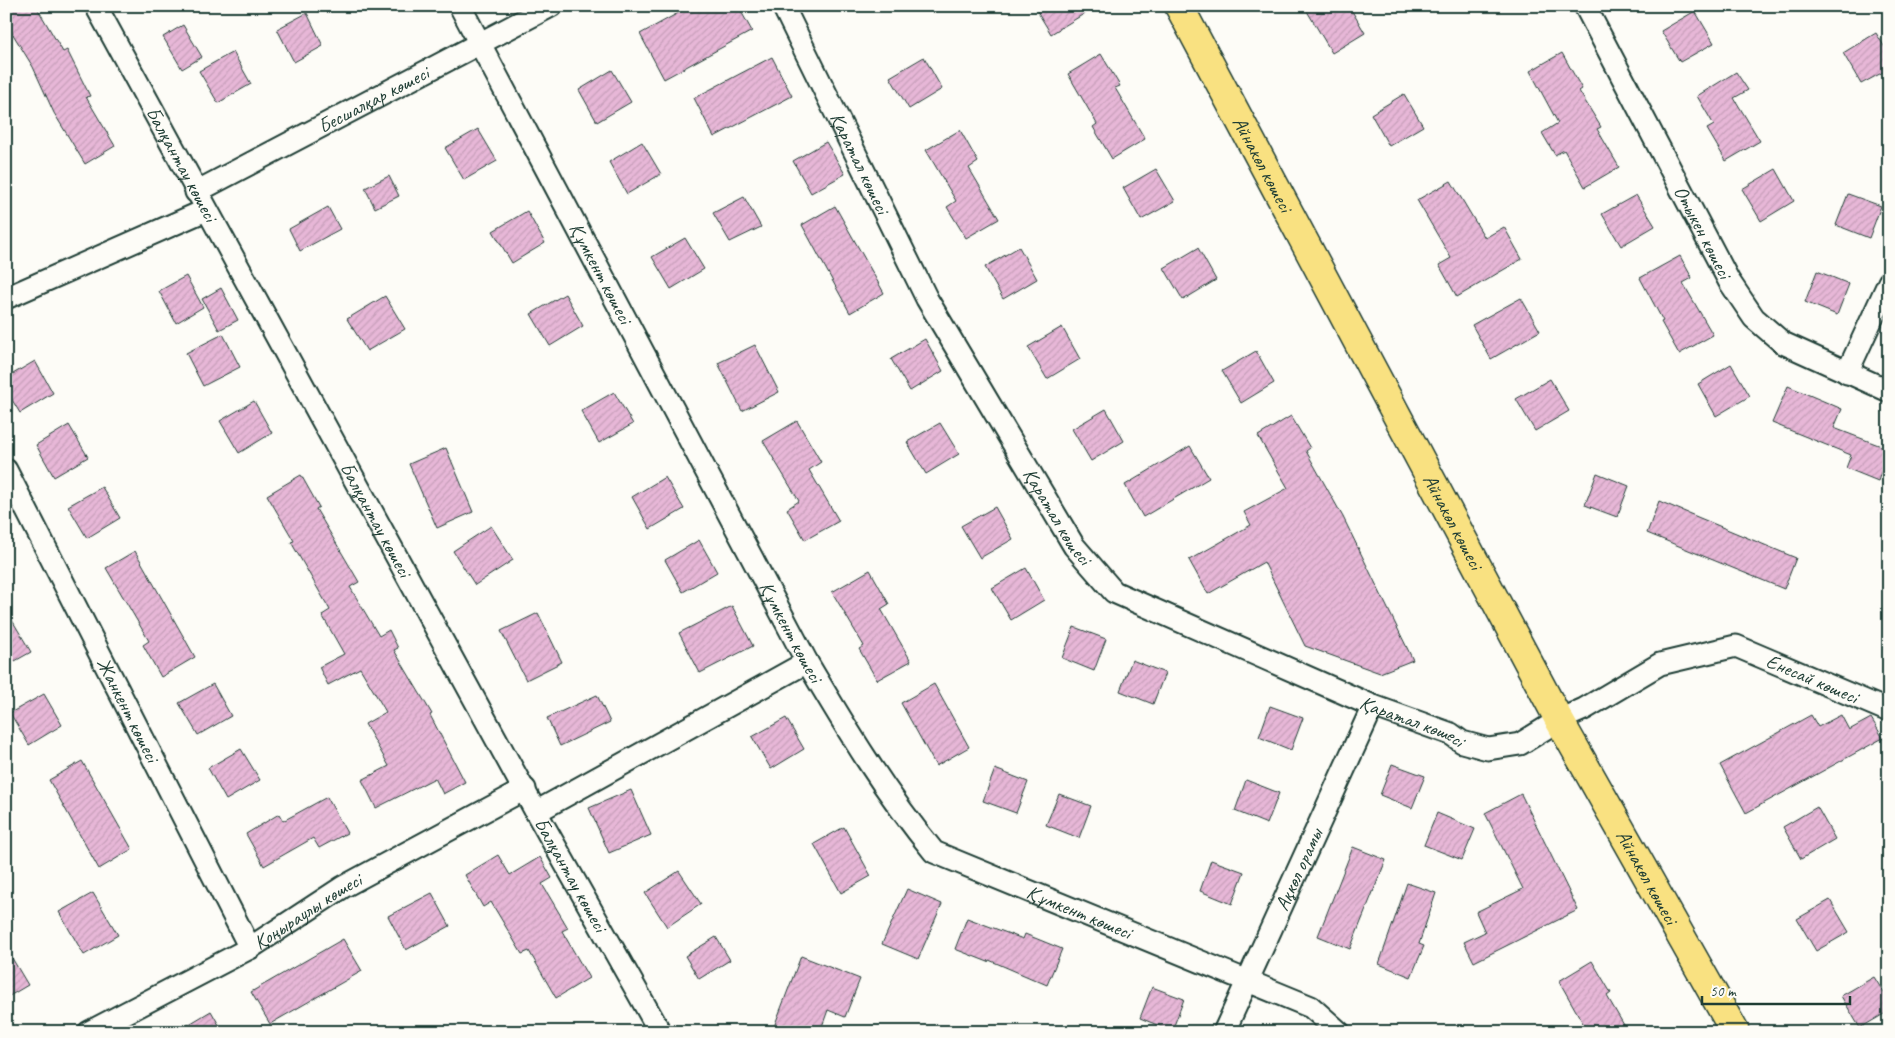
<svg xmlns="http://www.w3.org/2000/svg" width="1895" height="1038" font-family="Caveat,sans-serif">
  <style>
    .building { fill: url(#building-hatch); stroke: #1f3d34 }
    .lines { fill: none; stroke-linecap: round; stroke-linejoin: round }
    .minor-casing { stroke: #1f3d34; stroke-width: 25 }
    .major-casing { stroke: #1f3d34; stroke-width: 31 }
    .minor { stroke: #fdfcf7; stroke-width: 21 }
    .major { stroke: #f9e181; stroke-width: 28 }
    .labels { text-anchor: middle; stroke-width: 4; stroke-linejoin: round; paint-order: stroke }
    .street-label { font-size: 20px; fill: #1f3d34; stroke: #fdfcf7 }
  </style>
  <defs>
    <pattern id="building-hatch" width="6" height="6" patternUnits="userSpaceOnUse" patternTransform="scale(1.25)"><rect width="6" height="6" fill="#e7b7d7"/><path d="M-1 1l2-2M0 6l6-6M5 7l2-2" fill="none" stroke="#c69eb9"/></pattern>
  </defs>
  <rect width="100%" height="100%" fill="#fdfcf7"/>
  <filter id="ink" filterUnits="userSpaceOnUse"><feTurbulence type="fractalNoise" baseFrequency=".02" numOctaves="2"/><feDisplacementMap in="SourceGraphic" scale="10" xChannelSelector="R" yChannelSelector="G"/><feConvolveMatrix kernelMatrix="1 2 1 2 8 2 1 2 1" color-interpolation-filters="sRGB"/></filter>
  <g filter="url(#ink)">
    <g class="building">
      <polygon points="6,6 36,6 63,52 67,50 90,96 86,97 115,146 85,164 54,113 33,67 6,23"/>
      <polygon points="691,6 738,6 752,31 664,79 640,34"/>
      <polygon points="1034,6 1097,6 1051,34"/>
      <polygon points="1304,6 1349,6 1365,33 1332,53"/>
      <polygon points="1695,11 1714,43 1680,62 1661,31"/>
      <polygon points="307,13 323,46 294,62 277,29"/>
      <polygon points="183,25 202,57 182,69 163,37"/>
      <polygon points="1876,33 1889,54 1889,69 1861,84 1843,53"/>
      <polygon points="233,52 251,84 218,103 199,71"/>
      <polygon points="1562,53 1582,89 1579,91 1601,127 1597,129 1619,167 1585,187 1564,150 1555,155 1542,133 1558,123 1530,71"/>
      <polygon points="1101,54 1120,86 1115,88 1145,139 1112,159 1093,127 1097,124 1068,74"/>
      <polygon points="772,57 792,96 714,137 694,98"/>
      <polygon points="924,57 942,89 909,109 890,77"/>
      <polygon points="612,70 631,102 597,122 579,90"/>
      <polygon points="1736,72 1748,90 1734,98 1760,141 1726,161 1707,129 1714,125 1697,96"/>
      <polygon points="1404,94 1423,126 1389,146 1371,114"/>
      <polygon points="478,129 497,161 464,180 445,148"/>
      <polygon points="960,130 978,162 969,168 999,219 966,238 947,207 956,201 926,150"/>
      <polygon points="642,142 661,174 627,194 609,162"/>
      <polygon points="826,142 845,174 811,193 793,161"/>
      <polygon points="1156,169 1175,201 1141,220 1123,188"/>
      <polygon points="1776,169 1794,201 1761,221 1742,189"/>
      <polygon points="389,176 399,196 375,208 365,188"/>
      <polygon points="1451,181 1485,238 1504,227 1522,259 1457,297 1439,265 1451,258 1417,200"/>
      <polygon points="1848,194 1881,206 1869,238 1836,225"/>
      <polygon points="1636,195 1655,226 1621,246 1602,214"/>
      <polygon points="744,197 761,227 730,242 713,213"/>
      <polygon points="835,206 884,293 850,313 802,225"/>
      <polygon points="328,207 340,229 300,251 289,229"/>
      <polygon points="527,211 545,243 512,263 493,231"/>
      <polygon points="685,238 704,269 671,289 652,257"/>
      <polygon points="1019,247 1037,279 1003,299 985,267"/>
      <polygon points="1198,248 1216,280 1183,300 1164,268"/>
      <polygon points="1680,256 1692,278 1683,283 1713,335 1679,354 1661,322 1663,321 1640,278"/>
      <polygon points="1817,271 1849,284 1837,315 1805,302"/>
      <polygon points="186,276 203,307 176,323 159,291"/>
      <polygon points="221,288 238,320 219,330 202,299"/>
      <polygon points="565,294 583,326 550,346 531,314"/>
      <polygon points="385,296 405,329 367,351 347,319"/>
      <polygon points="1521,298 1540,331 1491,359 1472,325"/>
      <polygon points="1062,327 1080,359 1047,379 1028,347"/>
      <polygon points="223,334 240,367 203,386 186,353"/>
      <polygon points="925,339 943,371 910,391 891,359"/>
      <polygon points="755,345 779,392 742,411 718,363"/>
      <polygon points="1256,351 1274,383 1241,403 1222,371"/>
      <polygon points="35,361 53,393 20,413 6,390 6,378"/>
      <polygon points="1731,364 1750,396 1716,416 1698,384"/>
      <polygon points="1550,379 1569,411 1535,431 1516,399"/>
      <polygon points="1788,386 1842,409 1834,428 1889,449 1878,481 1846,468 1851,455 1772,423"/>
      <polygon points="614,392 633,424 599,443 581,411"/>
      <polygon points="254,401 272,433 239,453 220,421"/>
      <polygon points="1106,409 1124,441 1091,461 1072,429"/>
      <polygon points="1291,416 1310,448 1306,451 1343,517 1413,660 1380,673 1305,646 1264,562 1208,594 1189,560 1251,525 1244,512 1288,488 1258,436"/>
      <polygon points="797,421 821,462 809,470 839,521 805,540 787,509 799,501 763,441"/>
      <polygon points="940,423 959,454 926,474 907,442"/>
      <polygon points="69,425 88,457 54,477 36,445"/>
      <polygon points="1190,446 1209,478 1143,517 1125,485"/>
      <polygon points="446,448 473,512 437,528 409,464"/>
      <polygon points="1597,473 1629,486 1617,517 1585,505"/>
      <polygon points="301,475 319,507 316,509 359,582 350,587 379,636 389,630 398,648 394,650 432,714 430,715 465,782 443,794 435,778 376,808 362,780 389,766 365,724 386,712 360,668 328,685 319,667 344,654 322,615 330,610 291,542 294,541 267,495"/>
      <polygon points="665,477 684,509 650,529 632,497"/>
      <polygon points="102,487 120,518 87,538 68,506"/>
      <polygon points="1659,501 1796,558 1784,589 1647,533"/>
      <polygon points="995,507 1013,539 980,558 961,526"/>
      <polygon points="491,526 513,560 475,585 453,551"/>
      <polygon points="699,540 717,572 683,592 665,560"/>
      <polygon points="135,551 195,657 161,677 143,645 149,641 106,568"/>
      <polygon points="1026,568 1044,600 1011,620 992,588"/>
      <polygon points="870,570 889,604 881,609 911,661 877,680 859,649 864,646 832,592"/>
      <polygon points="732,606 753,646 700,673 679,633"/>
      <polygon points="6,610 31,652 6,666"/>
      <polygon points="538,613 562,662 526,680 501,631"/>
      <polygon points="1074,627 1106,639 1094,671 1062,658"/>
      <polygon points="1132,660 1165,673 1153,704 1120,691"/>
      <polygon points="213,684 231,716 198,735 179,703"/>
      <polygon points="934,684 969,747 936,766 901,703"/>
      <polygon points="44,694 62,725 29,745 10,713"/>
      <polygon points="597,695 610,722 560,746 547,718"/>
      <polygon points="1270,706 1303,718 1291,750 1259,737"/>
      <polygon points="1811,715 1818,727 1841,715 1849,730 1871,718 1883,738 1746,813 1720,765"/>
      <polygon points="786,718 804,749 771,769 752,737"/>
      <polygon points="241,749 260,780 226,800 208,768"/>
      <polygon points="82,761 132,849 99,869 49,780"/>
      <polygon points="1392,764 1425,776 1412,808 1380,795"/>
      <polygon points="995,769 1028,782 1016,813 983,801"/>
      <polygon points="1246,780 1279,793 1267,824 1235,811"/>
      <polygon points="631,790 651,835 609,853 589,808"/>
      <polygon points="1059,794 1091,806 1079,838 1046,825"/>
      <polygon points="1521,794 1578,910 1474,962 1464,942 1485,932 1476,912 1523,889 1485,813"/>
      <polygon points="327,797 347,833 319,848 313,838 264,866 246,834 279,814 283,821"/>
      <polygon points="1817,807 1835,839 1801,859 1783,827"/>
      <polygon points="1437,813 1475,829 1462,860 1424,845"/>
      <polygon points="844,827 871,876 841,893 814,844"/>
      <polygon points="1353,847 1386,860 1350,949 1318,936"/>
      <polygon points="498,855 510,875 540,857 552,878 542,884 568,928 562,931 589,978 556,998 529,951 522,954 491,902 483,907 465,875"/>
      <polygon points="1211,860 1244,872 1232,904 1200,891"/>
      <polygon points="679,871 701,904 667,927 645,893"/>
      <polygon points="1407,883 1436,893 1419,944 1424,946 1411,977 1379,964"/>
      <polygon points="907,889 942,904 918,959 882,944"/>
      <polygon points="93,893 118,935 84,955 59,912"/>
      <polygon points="432,893 450,926 406,950 388,916"/>
      <polygon points="1830,900 1849,932 1816,951 1797,919"/>
      <polygon points="967,918 1023,939 1025,934 1062,949 1047,985 989,960 988,962 955,949"/>
      <polygon points="716,937 730,960 699,979 685,956"/>
      <polygon points="343,939 362,971 270,1024 251,992"/>
      <polygon points="6,948 28,985 6,998"/>
      <polygon points="801,956 860,979 845,1017 828,1010 820,1032 772,1032"/>
      <polygon points="1592,961 1611,993 1607,996 1628,1032 1588,1032 1559,981"/>
      <polygon points="1874,977 1889,1001 1889,1011 1860,1028 1841,996"/>
      <polygon points="1152,987 1184,999 1172,1031 1140,1018"/>
      <polygon points="211,1011 223,1032 176,1032"/>
    </g>
    <g class="lines">
      <defs>
        <g id="minor">
          <path id="s1" d="M96,6L536,812L660,1032"/>
          <path id="s2" d="M460,6L807,662C846,728 885,793 934,852L1311,1007L1339,1032"/>
          <path id="s3" d="M783,6L927,299L1074,546L1114,592L1373,706L1451,734L1462,742L1488,749L1520,744L1559,720L1584,709L1660,664L1736,646L1889,711"/>
          <path id="s4" d="M1585,6L1729,281L1754,318L1783,343L1889,391"/>
          <path id="s5" d="M196,192L551,6"/>
          <polyline points="6,298 206,210"/>
          <polyline points="1847,373 1889,282"/>
          <path id="s6" d="M6,470L250,948"/>
          <polyline points="536,812 807,662"/>
          <path id="s7" d="M89,1032L250,948L343,887L525,789"/>
          <path id="s8" d="M1224,1032L1373,706"/>
        </g>
        <g id="major">
          <path id="s9" d="M1179,6L1559,720L1735,1032"/>
        </g>
      </defs>
      <use href="#minor" class="minor-casing"/>
      <use href="#major" class="major-casing"/>
      <use href="#minor" class="minor"/>
      <use href="#major" class="major"/>
    </g>
  </g>
  <g class="labels">
    <g class="street-label">
      <text dy="7" stroke="none"><textPath href="#s5" startOffset="200">Бесшалқар көшесі</textPath></text>
      <text dy="7" stroke="none"><textPath href="#s3" startOffset="175">Қаратал көшесі</textPath></text>
      <text dy="7" stroke="none"><textPath href="#s9" startOffset="179">Айнакөл көшесі</textPath></text>
      <text dy="7" stroke="none"><textPath href="#s1" startOffset="180">Балқантау көшесі</textPath></text>
      <text dy="7" stroke="none"><textPath href="#s4" startOffset="255">Отыкен көшесі</textPath></text>
      <text dy="7" stroke="none"><textPath href="#s2" startOffset="302">Құмкент көшесі</textPath></text>
      <text dy="7" stroke="none"><textPath href="#s3" startOffset="580">Қаратал көшесі</textPath></text>
      <text dy="7" stroke="none"><textPath href="#s1" startOffset="585">Балқантау көшесі</textPath></text>
      <text dy="7" stroke="none"><textPath href="#s9" startOffset="584">Айнакөл көшесі</textPath></text>
      <text dy="7" stroke="none"><textPath href="#s2" startOffset="708">Құмкент көшесі</textPath></text>
      <text dy="7" stroke="none"><textPath href="#s3" startOffset="1436">Енесай көшесі</textPath></text>
      <text dy="7" stroke="none"><textPath href="#s6" startOffset="269">Жанкент көшесі</textPath></text>
      <text dy="7" stroke="none"><textPath href="#s3" startOffset="1000">Қаратал көшесі</textPath></text>
      <text dy="7" stroke="none"><textPath href="#s8" startOffset="179">Ақкөл орамы</textPath></text>
      <text dy="7" stroke="none"><textPath href="#s1" startOffset="990">Балқантау көшесі</textPath></text>
      <text dy="7" stroke="none"><textPath href="#s9" startOffset="989">Айнакөл көшесі</textPath></text>
      <text dy="7" stroke="none"><textPath href="#s2" startOffset="1128">Құмкент көшесі</textPath></text>
      <text dy="7" stroke="none"><textPath href="#s7" startOffset="250">Қоңыраулы көшесі</textPath></text>
    </g>
  </g>
  <rect width="1895" height="1038" fill="none" stroke="#fdfcf7" stroke-width="25"/>
  <rect x="12" y="12" width="1870" height="1013" fill="none" stroke="#1f3d34" stroke-width="2" filter="url(#ink)"/>
  <path d="M1702 996v8h148v-8" fill="none" stroke="#1f3d34" stroke-width="2.5"/>
  <text x="1710" y="996" font-size="15" fill="#1f3d34" stroke="#fdfcf7" stroke-width="4" paint-order="stroke">50 m</text>
</svg>
